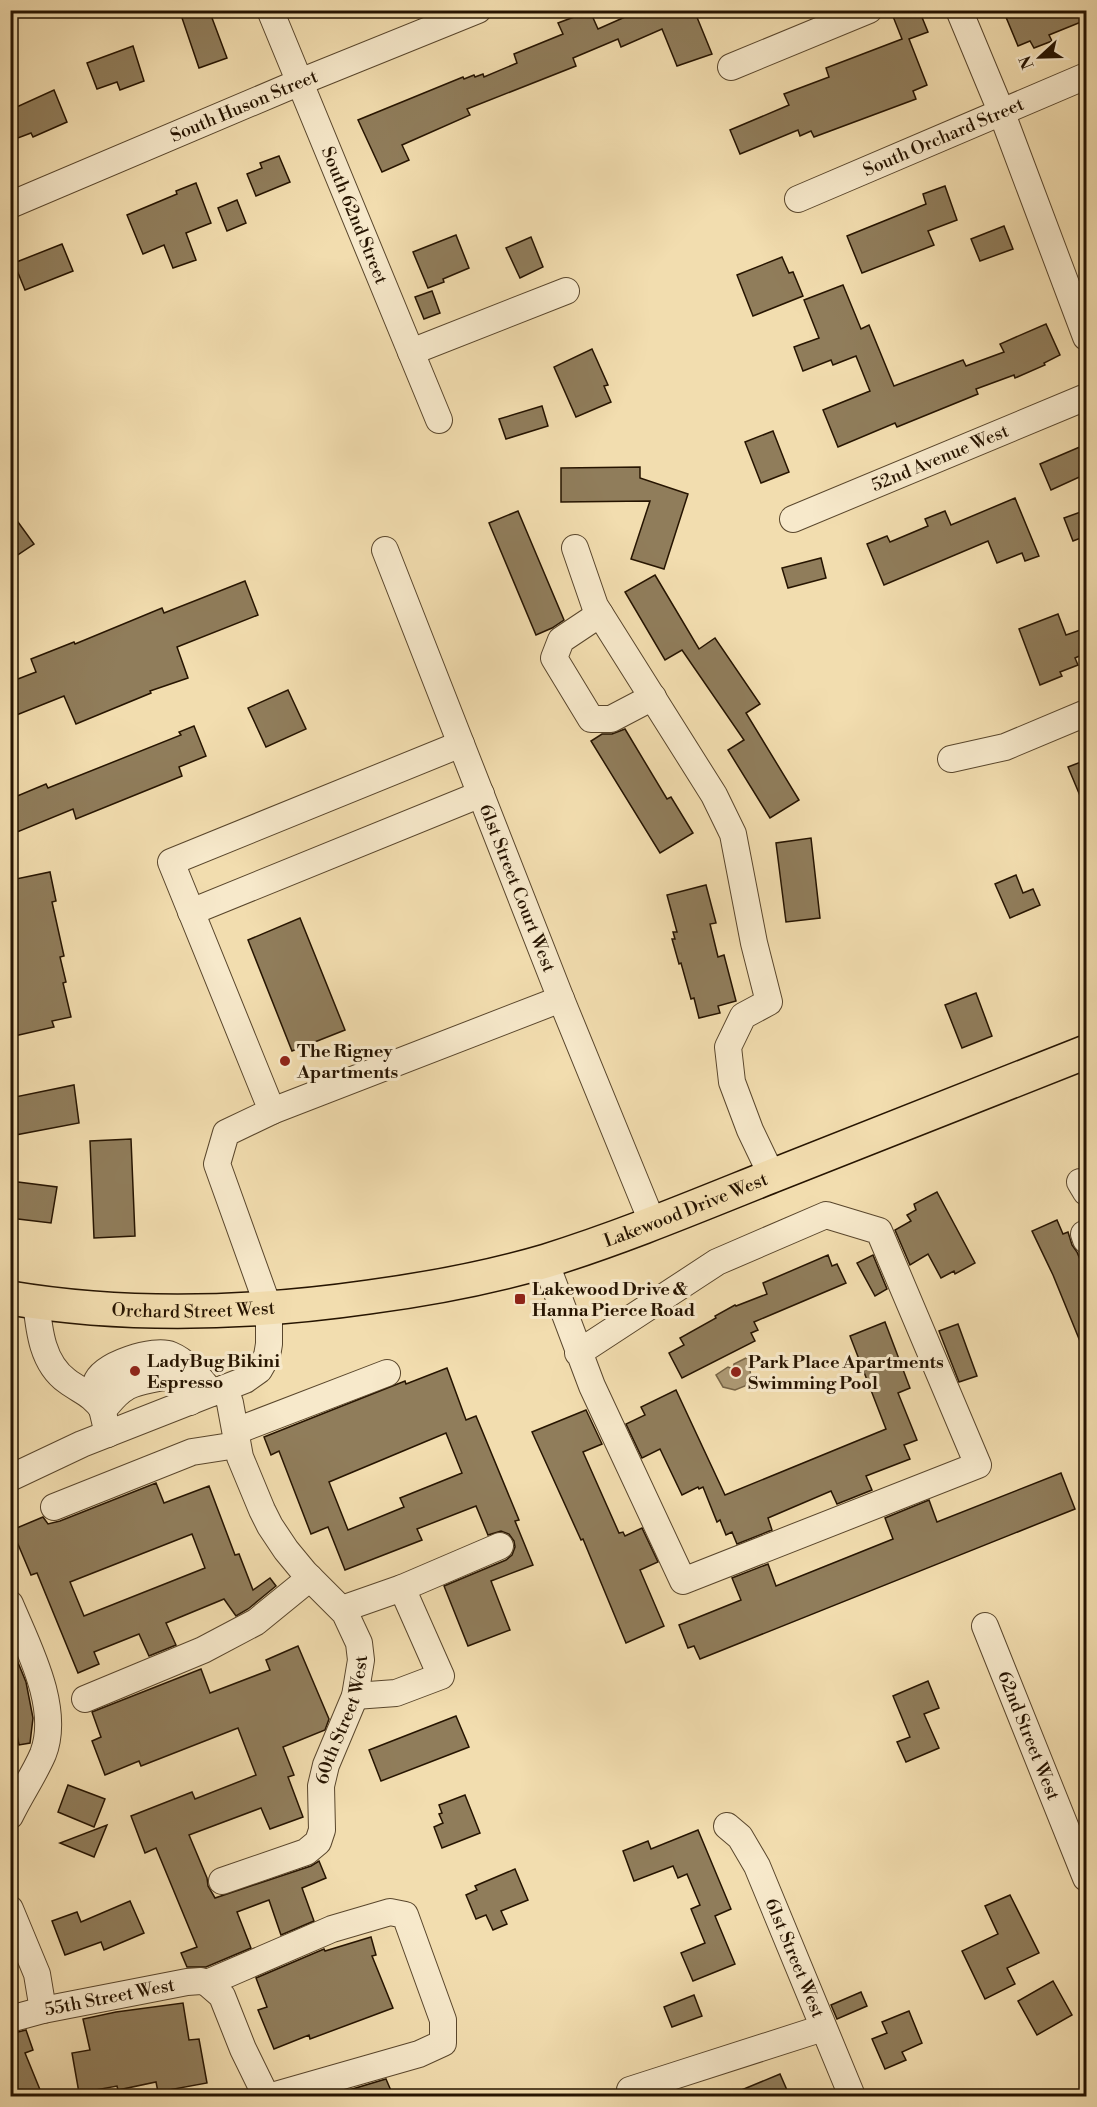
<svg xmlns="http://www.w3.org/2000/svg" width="1097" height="2107" font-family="'Libre Bodoni',serif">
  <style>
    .water { fill: #ad9974; stroke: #776446; stroke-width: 1.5 }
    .building { fill: #907d5b; stroke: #261401; stroke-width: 1.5; fill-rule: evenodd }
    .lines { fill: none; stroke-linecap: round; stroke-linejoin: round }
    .minor-casing { stroke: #59462c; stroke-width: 28 }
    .major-casing { stroke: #261401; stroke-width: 36 }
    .minor { stroke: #f7e9cb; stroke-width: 26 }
    .major { stroke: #f2ddaf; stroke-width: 33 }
    .poi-dot { fill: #8f2418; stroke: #f7e9cb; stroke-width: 2 }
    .labels { text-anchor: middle; stroke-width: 6; stroke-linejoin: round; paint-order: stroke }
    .street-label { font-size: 18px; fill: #261401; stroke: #f7e9cb }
    .poi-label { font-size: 18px; font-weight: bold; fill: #261401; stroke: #f7e9cb; text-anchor: start }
  </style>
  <rect width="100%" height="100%" fill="#f2ddaf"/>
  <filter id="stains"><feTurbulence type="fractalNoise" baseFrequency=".00333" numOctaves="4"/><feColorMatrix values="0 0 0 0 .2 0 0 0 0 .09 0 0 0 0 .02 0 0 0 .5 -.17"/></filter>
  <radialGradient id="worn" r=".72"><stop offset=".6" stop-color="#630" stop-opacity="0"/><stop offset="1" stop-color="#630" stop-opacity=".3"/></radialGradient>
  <polygon class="water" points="748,1357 751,1377 745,1386 735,1390 723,1387 716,1375 728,1367 733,1369 734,1364"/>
  <g class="building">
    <polygon points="193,10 209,10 227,58 199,68 181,15"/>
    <polygon points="623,10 694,10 712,54 677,66 662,29 621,47 618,39 573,58 576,66 467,109 470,115 402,145 409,160 382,172 358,120 463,77 464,79 474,75 475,77 483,74 484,77 517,63 514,54 563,34 558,23 590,11 598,29 625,17"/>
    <polygon points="901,10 919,10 928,32 909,39 927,85 913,91 916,99 814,137 811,131 800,136 798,130 740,154 730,130 789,105 784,94 829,77 826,68 902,39 892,14"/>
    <polygon points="1003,10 1086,10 1086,20 1049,35 1052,41 1034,48 1030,41 1018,46"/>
    <polygon points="133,46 144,81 120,90 117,82 97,89 87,63"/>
    <polygon points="54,90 67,122 33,137 31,133 10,141 10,110"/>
    <polygon points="279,156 290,182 256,196 247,174 262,168 260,163"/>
    <polygon points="196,183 211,223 186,233 196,260 173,268 164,245 143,254 127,215 177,194 176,191"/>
    <polygon points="945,186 957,220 928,231 934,245 862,273 847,236 926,204 923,194"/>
    <polygon points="237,200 246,223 227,231 218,208"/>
    <polygon points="1004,226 1013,249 980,261 971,239"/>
    <polygon points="456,235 469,268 443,279 444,282 428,288 413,252"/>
    <polygon points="531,237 543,267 520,278 506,248"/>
    <polygon points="62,244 73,271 25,290 14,263"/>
    <polygon points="782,257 789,273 793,272 803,296 753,316 737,275"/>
    <polygon points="843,285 861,329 869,325 894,386 963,360 966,366 1004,352 1000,344 1046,324 1060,355 1044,363 1045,365 1015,378 1014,375 976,389 978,394 897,427 895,423 838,447 823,410 870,391 856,356 833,365 831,360 803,371 794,347 819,338 804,300"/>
    <polygon points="432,291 440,313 424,319 415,297"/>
    <polygon points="592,349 608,385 604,386 611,402 576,417 554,367"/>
    <polygon points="542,406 548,426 506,439 499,419"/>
    <polygon points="773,431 789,472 761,483 745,442"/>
    <polygon points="1082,446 1086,456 1086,474 1051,490 1040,464"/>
    <polygon points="640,467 640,478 688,494 664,569 631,559 650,501 561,502 561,468"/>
    <polygon points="1015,498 1039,556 1025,561 1022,553 997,563 988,541 884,585 867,544 887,536 890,542 928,526 925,519 945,511 951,525"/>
    <polygon points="1086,510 1086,536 1073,541 1064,518"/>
    <polygon points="10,511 34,544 10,560"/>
    <polygon points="518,511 564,620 552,628 536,635 489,523"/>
    <polygon points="821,558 826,578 788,588 782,568"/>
    <polygon points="655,575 699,649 715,638 760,704 746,713 799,800 770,818 728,750 744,740 682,650 665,660 625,592"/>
    <polygon points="245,581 258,615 177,647 188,678 150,691 151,693 76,724 64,696 14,716 10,706 10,682 36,672 31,659 74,642 75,644 162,608 164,613"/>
    <polygon points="1058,614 1066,635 1086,628 1086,653 1075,658 1078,665 1060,672 1062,676 1040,685 1019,629"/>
    <polygon points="288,690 306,729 266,747 248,708"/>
    <polygon points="194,726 206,756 179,767 182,776 76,819 73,809 10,835 10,799 46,784 48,788 181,735 179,732"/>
    <polygon points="625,729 667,799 671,797 693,833 660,853 591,741 602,734 612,734"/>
    <polygon points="1086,760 1086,810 1068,767"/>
    <polygon points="811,838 820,918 786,922 776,843"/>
    <polygon points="50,872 56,901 52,902 64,956 60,957 66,982 63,983 71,1017 52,1021 54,1027 10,1037 10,902 15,901 11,880"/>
    <polygon points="1016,875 1023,893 1033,889 1040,905 1010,918 995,884"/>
    <polygon points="706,885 716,923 710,924 718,957 724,955 736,1001 718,1006 720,1013 699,1018 694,998 691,999 681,963 679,964 672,939 675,939 673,932 677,932 667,895"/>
    <polygon points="300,918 345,1030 292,1051 248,940"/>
    <polygon points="976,993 992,1036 962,1048 945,1005"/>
    <polygon points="74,1085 79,1123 10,1136 10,1098"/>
    <polygon points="131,1139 135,1236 94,1238 90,1141"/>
    <polygon points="10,1181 57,1187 51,1223 10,1218"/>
    <polygon points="937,1192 975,1263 955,1274 954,1271 941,1278 928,1254 910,1265 895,1230 911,1221 907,1215 916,1210 914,1204"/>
    <polygon points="1057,1220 1063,1234 1068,1232 1072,1245 1077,1252 1086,1274 1086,1356 1053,1275 1032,1231"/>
    <polygon points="828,1255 832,1266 837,1264 846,1283 754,1322 758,1330 751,1333 755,1341 682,1378 669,1353 684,1345 680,1338 716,1318 715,1316 735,1305 736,1306 767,1294 763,1283"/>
    <polygon points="873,1255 887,1289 875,1296 857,1263"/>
    <polygon points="885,1322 910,1388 898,1393 917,1440 904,1445 910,1459 866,1476 872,1490 837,1504 831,1491 768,1518 772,1530 737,1544 732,1532 726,1535 720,1520 717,1522 703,1487 699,1489 698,1487 682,1495 660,1449 642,1458 626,1424 645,1415 641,1407 676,1390 725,1495 886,1429 850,1336"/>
    <polygon points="958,1324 977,1376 959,1382 939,1331"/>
    <path d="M447,1368L466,1420L476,1416L519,1520L515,1521L533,1565L491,1581L510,1630L468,1646L444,1586L506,1560L512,1555L515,1547L514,1541L509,1534L501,1531L488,1535L476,1506L417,1529L422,1540L345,1570L328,1527L311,1534L279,1451L271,1455L264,1437L405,1381L406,1384ZM446,1433L462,1473L400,1498L404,1507L348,1530L329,1482Z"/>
    <polygon points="586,1410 602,1444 583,1452 619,1533 623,1532 625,1536 642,1528 658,1562 640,1570 664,1626 626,1643 583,1539 581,1540 532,1432"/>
    <polygon points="1061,1473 1075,1509 700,1659 694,1646 688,1648 679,1625 741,1600 732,1578 768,1564 776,1586 893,1539 885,1518 929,1500 937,1522"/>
    <path d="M156,1483L164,1503L209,1486L235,1555L239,1554L253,1590L270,1578L276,1586L248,1609L236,1616L224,1599L166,1623L176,1645L149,1656L139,1634L94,1652L99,1664L78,1673L37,1573L31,1575L12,1530L43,1517L48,1524L60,1521ZM192,1534L205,1568L84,1616L70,1582Z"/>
    <polygon points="10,1643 26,1682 33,1718 30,1743 19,1745 10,1701"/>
    <polygon points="298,1646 329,1719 325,1730 283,1747 294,1775 288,1777 303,1817 270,1829 261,1808 189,1835 207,1878 208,1886 215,1898 311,1866 319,1861 326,1878 302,1888 314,1921 281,1935 269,1900 237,1912 251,1948 206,1967 187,1967 181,1953 197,1947 156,1848 145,1853 131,1816 192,1792 195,1799 256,1775 238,1728 141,1766 139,1761 105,1775 92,1741 101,1737 92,1712 201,1669 210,1693 270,1670 266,1660"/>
    <polygon points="928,1681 939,1708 924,1714 939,1748 906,1762 897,1742 910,1737 893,1696"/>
    <polygon points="456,1716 469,1747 381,1781 369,1750"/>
    <polygon points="68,1785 105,1799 94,1827 58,1812"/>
    <polygon points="465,1795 480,1833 442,1848 434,1827 443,1823 439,1814 442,1813 439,1805"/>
    <polygon points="107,1825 94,1857 60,1843"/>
    <polygon points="698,1830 731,1909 715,1916 735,1964 693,1981 681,1953 705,1943 691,1909 700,1905 687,1874 678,1878 673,1866 634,1881 623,1851 648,1841 651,1849"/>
    <polygon points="515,1869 528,1900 501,1911 507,1924 493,1930 486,1915 476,1919 466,1895 477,1890 475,1886"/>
    <polygon points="1010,1895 1039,1953 1007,1968 1015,1984 985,1999 962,1951 998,1934 985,1906"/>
    <polygon points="130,1901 144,1933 104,1950 101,1942 65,1955 52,1921 77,1912 81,1922"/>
    <polygon points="371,1937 376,1955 372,1956 393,2008 310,2039 309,2035 274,2049 258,2010 267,2007 256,1978 324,1949 325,1951"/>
    <polygon points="1053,1981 1072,2015 1037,2035 1018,2001"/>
    <polygon points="861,1992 867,2006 837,2019 831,2005"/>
    <polygon points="694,1995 702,2016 672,2027 664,2007"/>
    <polygon points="183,2003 189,2040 199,2039 207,2083 158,2092 156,2082 118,2090 117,2086 79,2093 72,2053 90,2050 83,2019 116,2012"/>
    <polygon points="909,2011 922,2043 902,2052 906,2060 885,2069 872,2039 887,2033 882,2022"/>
    <polygon points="26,2030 33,2050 25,2053 43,2097 10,2097 10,2034"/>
    <polygon points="780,2074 790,2097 727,2097 727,2096"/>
    <polygon points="386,2079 392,2093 382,2097 336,2097 336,2094 349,2090"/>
  </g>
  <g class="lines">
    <defs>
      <g id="minor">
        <path id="s1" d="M270,10L439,420"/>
        <polyline points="959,10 1001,111 1086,337"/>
        <polyline points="731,67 869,10"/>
        <path id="s2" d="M798,199L1086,76"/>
        <path id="s3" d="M10,205L300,82L478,10"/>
        <polyline points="411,352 566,291"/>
        <path id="s4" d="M793,519L1086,397"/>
        <polyline points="575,548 595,606 714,795 733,834 754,943 769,1002 743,1016 728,1047 732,1082 750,1130 772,1176"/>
        <path id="s5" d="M385,550L561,999L653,1224"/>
        <polyline points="600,614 561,640 554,658 591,719 611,719 653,697"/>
        <polyline points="951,759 1005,747 1086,713"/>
        <polyline points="191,912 481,794"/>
        <polyline points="272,1111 561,999"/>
        <polyline points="1080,1182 1086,1192"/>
        <polyline points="1084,1234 1086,1240"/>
        <polyline points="545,1261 592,1386 683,1581 978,1465 879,1231 826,1215 717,1262 578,1353"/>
        <path d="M36,1301C39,1330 42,1363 67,1381C82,1392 92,1394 103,1410"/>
        <path d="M103,1410C110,1402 117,1392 127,1387C135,1382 166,1375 175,1378C183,1381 187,1394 190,1402"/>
        <polyline points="236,1431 387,1373"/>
        <path d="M108,1434L96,1383C102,1364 155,1348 171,1355C188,1362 200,1379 212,1393"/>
        <polyline points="10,1478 82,1444 245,1380 259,1370 267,1356 269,1344 269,1309 217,1164 226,1133 272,1111 171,862 461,744"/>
        <polyline points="54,1507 192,1452 237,1445"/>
        <polyline points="402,1588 500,1546"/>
        <path d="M10,1604C28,1647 61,1708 43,1754C34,1775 20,1795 10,1816"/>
        <polyline points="342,1609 402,1588 441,1676 396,1693 355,1696"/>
        <path id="s6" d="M985,1626L1086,1878"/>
        <polyline points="85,1699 203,1650 256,1622 310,1578"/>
        <path id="s7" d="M727,1826L740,1837L757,1866L852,2096"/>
        <path id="s8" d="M222,1881L306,1852L318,1842L322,1830L321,1786L326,1765L355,1696L361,1660L359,1643L345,1613L305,1573L286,1550L270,1526L262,1510L240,1457L230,1403L225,1388"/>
        <polyline points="10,1909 37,1974 43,2010"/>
        <polyline points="207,1983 332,1929 390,1912 405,1915 443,2020 443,2043 419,2054 272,2096"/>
        <path id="s9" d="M10,2019L43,2010L187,1982L201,1981L207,1983L222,1996L243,2049L266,2096"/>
        <polyline points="630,2090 823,2028"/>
      </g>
      <g id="major">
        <path id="s10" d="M10,1298C130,1318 250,1314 369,1297C429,1289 488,1278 546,1261C623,1237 697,1206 772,1176C877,1134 982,1093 1086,1052"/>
      </g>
    </defs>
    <use href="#minor" class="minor-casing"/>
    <use href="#major" class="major-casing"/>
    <use href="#minor" class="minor"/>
    <use href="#major" class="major"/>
  </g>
  <g class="poi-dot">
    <circle cx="285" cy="1061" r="6"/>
    <rect x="514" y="1293" width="12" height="12" rx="3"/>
    <circle cx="135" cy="1371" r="6"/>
    <circle cx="736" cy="1372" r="6"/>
  </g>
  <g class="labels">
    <g class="street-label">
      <text dy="6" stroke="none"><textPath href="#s3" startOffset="254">South Huson Street</textPath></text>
      <text dy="6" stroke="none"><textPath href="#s2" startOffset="158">South Orchard Street</textPath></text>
      <text dy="6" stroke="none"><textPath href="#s1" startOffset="222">South 62nd Street</textPath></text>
      <text dy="6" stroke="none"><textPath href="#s4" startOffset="159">52nd Avenue West</textPath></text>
      <text dy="6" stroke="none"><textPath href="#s5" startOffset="363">61st Street Court West</textPath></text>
      <text dy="6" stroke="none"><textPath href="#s10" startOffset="690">Lakewood Drive West</textPath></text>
      <text dy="6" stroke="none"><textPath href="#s10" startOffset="184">Orchard Street West</textPath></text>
      <text dy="6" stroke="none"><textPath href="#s8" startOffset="231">60th Street West</textPath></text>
      <text dy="6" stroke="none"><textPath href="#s6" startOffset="118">62nd Street West</textPath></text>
      <text dy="6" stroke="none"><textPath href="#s7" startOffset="150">61st Street West</textPath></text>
      <text dy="6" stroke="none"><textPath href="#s9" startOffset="102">55th Street West</textPath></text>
    </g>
    <g class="poi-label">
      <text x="297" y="1057">The Rigney<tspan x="297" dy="21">Apartments</tspan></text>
      <text x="532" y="1295">Lakewood Drive &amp;<tspan x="532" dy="21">Hanna Pierce Road</tspan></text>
      <text x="147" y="1367">LadyBug Bikini<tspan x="147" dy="21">Espresso</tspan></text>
      <text x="748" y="1368">Park Place Apartments<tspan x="748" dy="21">Swimming Pool</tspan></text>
    </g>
  </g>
  <rect width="1097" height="2107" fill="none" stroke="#f2ddaf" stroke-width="36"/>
  <rect x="12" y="12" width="1073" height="2083" fill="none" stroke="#261401" stroke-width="3"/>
  <rect x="18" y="18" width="1061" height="2071" fill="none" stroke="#261401" stroke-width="1.5"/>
  <g transform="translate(1040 57) rotate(248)" stroke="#f7e9cb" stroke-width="4.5" paint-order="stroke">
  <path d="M0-4.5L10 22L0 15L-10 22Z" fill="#261401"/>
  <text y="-9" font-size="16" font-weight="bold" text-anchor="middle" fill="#261401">N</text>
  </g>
  <rect width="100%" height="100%" filter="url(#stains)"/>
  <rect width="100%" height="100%" fill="url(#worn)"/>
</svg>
